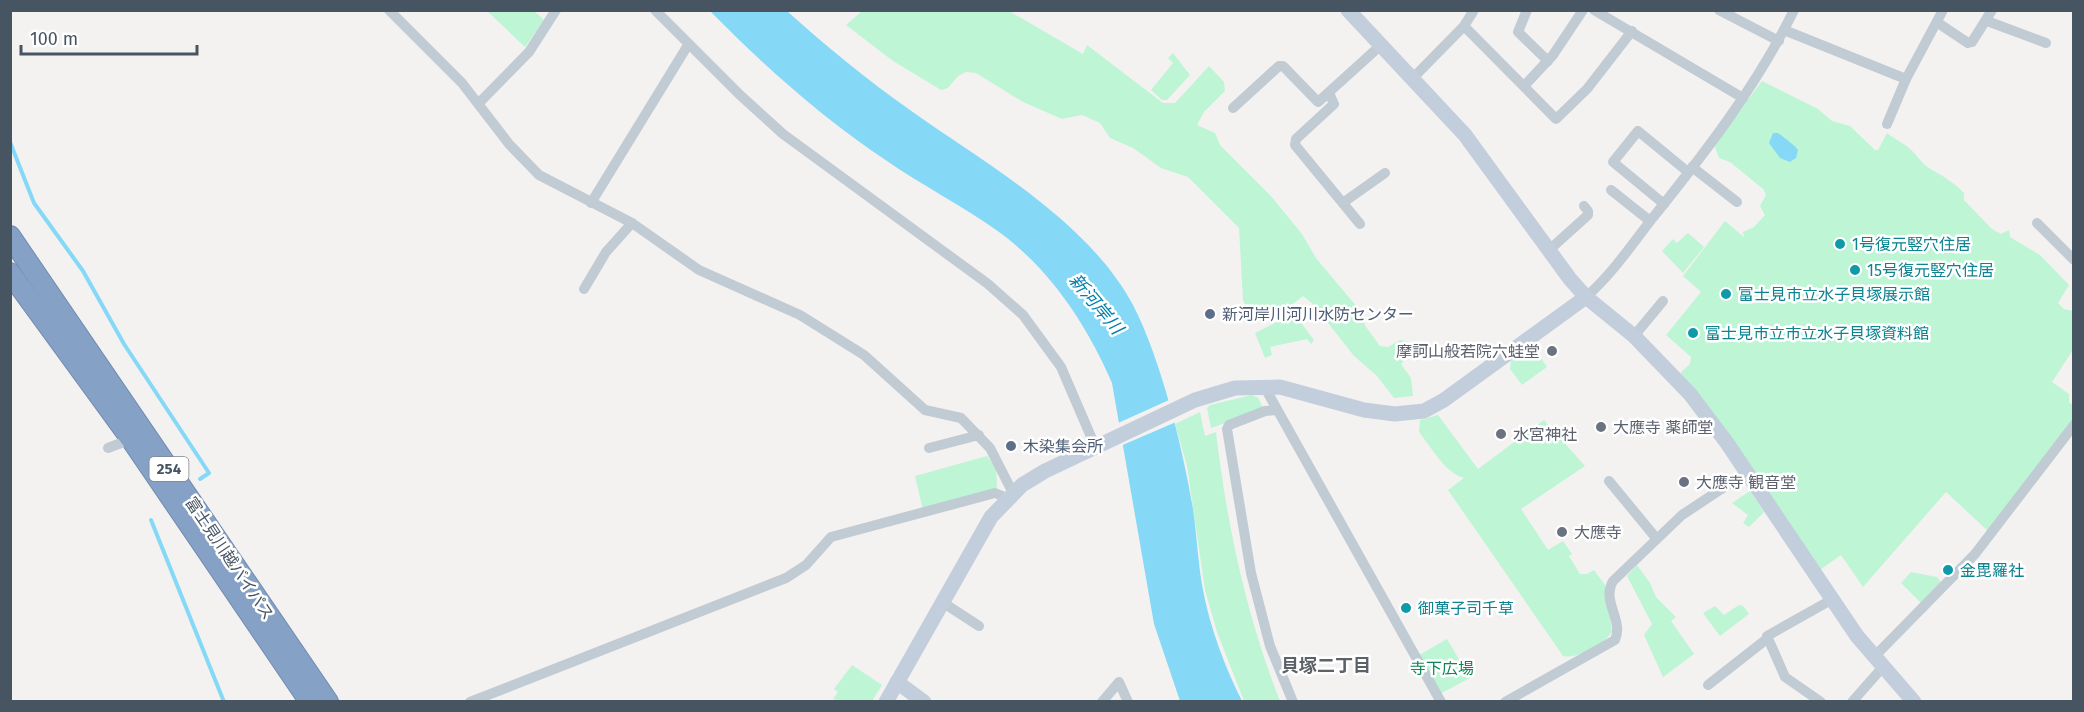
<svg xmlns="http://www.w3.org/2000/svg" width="2084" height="712" font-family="'Fira Sans','Noto Sans JP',sans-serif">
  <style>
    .green { fill: #bdf5d5 }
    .water { fill: #86d9f6 }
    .pier { fill: #f4f2f1 }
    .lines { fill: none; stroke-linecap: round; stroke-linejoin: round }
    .stream { stroke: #86d9f6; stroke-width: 4 }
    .highway-casing { stroke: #708cb1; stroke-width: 22 }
    .street { stroke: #c1cbd4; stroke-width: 10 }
    .secondary { stroke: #c3cedc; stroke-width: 15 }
    .highway { stroke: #85a1c5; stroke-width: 20 }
    .culture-dot { fill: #0f9aa8; stroke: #fff; stroke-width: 2 }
    .service-dot { fill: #5c6f8a; stroke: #fff; stroke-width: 2 }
    .worship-dot { fill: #6b7280; stroke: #fff; stroke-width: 2 }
    .labels { text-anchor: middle; stroke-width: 5; stroke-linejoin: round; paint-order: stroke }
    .shield { fill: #fff; stroke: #7e8791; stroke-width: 1.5 }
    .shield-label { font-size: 15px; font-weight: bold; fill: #475462 }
    .culture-label { font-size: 16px; fill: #0d838f; stroke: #fff; text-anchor: start }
    .service-label { font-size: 16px; fill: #4e5e75; stroke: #fff; text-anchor: start }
    .worship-label { font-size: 16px; fill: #5b616d; stroke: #fff; text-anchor: start }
    .street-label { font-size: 16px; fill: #475462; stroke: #fff }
    .park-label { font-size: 16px; fill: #0d8751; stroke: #fff }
    .water-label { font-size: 18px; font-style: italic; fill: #027fab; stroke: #fff }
    .neighbourhood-label { font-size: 18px; font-weight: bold; fill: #5d6168; stroke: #fff }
  </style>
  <rect width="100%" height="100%" fill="#f4f2f1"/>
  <g class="green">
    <polygon points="487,11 534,11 544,20 525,47"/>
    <polygon points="862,11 1009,11 1083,54 1087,45 1163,103 1175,103 1209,66 1224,82 1225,91 1204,112 1197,125 1215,133 1220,145 1270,195 1302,234 1316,258 1357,307 1366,327 1380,346 1388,347 1400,340 1407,341 1412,352 1401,364 1411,378 1413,396 1394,398 1376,375 1354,356 1313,304 1303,296 1289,307 1314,340 1311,344 1307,339 1270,347 1272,355 1265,358 1255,333 1277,322 1272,312 1251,320 1243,300 1239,228 1188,177 1161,168 1133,148 1110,138 1100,123 1082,115 1062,119 1023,102 976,73 966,72 958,76 948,88 941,90 893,61 846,25"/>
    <polygon points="1173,53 1190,75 1167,100 1162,100 1151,90 1173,63 1168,58"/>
    <path d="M1762,81L1818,109L1832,121L1850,126L1875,150H1878L1887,133C1894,139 1904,143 1910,149C1917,155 1921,163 1929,168C1943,176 1953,182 1964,193V200L1992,229L2001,234L2009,230L2010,237L2040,255L2069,285L2058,303L2064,309L2073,311V350L2052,382L2069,394V402L2073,405V423L1988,531L1946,492L1863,587L1841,555L1817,572L1682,380L1681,372L1690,364L1691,357L1666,335L1701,292L1683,276L1725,221L1744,237L1743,232L1754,227L1765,215L1760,206L1766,195L1763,189L1730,162L1719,158L1715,147L1716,142Z"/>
    <polygon points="1688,233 1704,247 1683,273 1662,251 1673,239 1677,243"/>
    <polygon points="1532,345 1547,367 1522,385 1510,369 1511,361"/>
    <polygon points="1252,395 1258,398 1264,409 1211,428 1207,408 1210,405"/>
    <path d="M1200,412L1205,436L1216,432C1227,525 1246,615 1280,701H1244L1217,632L1205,590L1187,466L1175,424Z"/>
    <path d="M1438,415L1478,469L1544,420L1585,466L1521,509L1548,550L1563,541L1572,554L1569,556L1580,574H1587L1594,570L1605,585L1612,631C1608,643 1575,660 1563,656L1448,490L1464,478C1445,473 1431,447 1419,432L1420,420Z"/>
    <polygon points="987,456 996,469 997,488 923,510 915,476"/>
    <polygon points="1750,491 1764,512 1749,527 1743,523 1748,515 1732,503"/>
    <polygon points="1637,565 1650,583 1656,597 1676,617 1671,621 1694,654 1663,677 1644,635 1652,624 1627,576"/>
    <polygon points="1911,572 1937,577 1941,582 1921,603 1901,583"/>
    <polygon points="1739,605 1743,606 1749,614 1720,636 1703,613 1715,606 1724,615"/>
    <polygon points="1447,639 1470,678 1436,696 1414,658"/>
    <polygon points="852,665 882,685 872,701 839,701 833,699 838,692 834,689"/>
  </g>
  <g class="water">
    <path d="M710,11H787C826,46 866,79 910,110C986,164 1088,221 1133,305C1161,359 1183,449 1193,509C1197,536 1198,564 1203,590C1210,628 1225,667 1242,701H1180L1154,624L1112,383C1087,325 1050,269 999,232C963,206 923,186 887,161C822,118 764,66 710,11Z"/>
    <path d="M1773,133H1778C1782,136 1796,146 1798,150L1796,158L1790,162L1780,158L1769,143Z"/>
  </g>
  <polygon class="pier" points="1169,400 1176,422 1118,447 1116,424"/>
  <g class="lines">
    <g class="stream">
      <polyline points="10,142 34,203 83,271 124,344 209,473 200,479"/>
      <polyline points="151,520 224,702"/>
    </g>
    <defs>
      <g id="highway">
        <polyline points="10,236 328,702"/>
        <polyline points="10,273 131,439 310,702"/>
      </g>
    </defs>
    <use href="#highway" class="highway-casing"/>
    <g class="street">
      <polyline points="389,10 462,83 509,144 539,175 632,223 699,270 800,315 864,355 925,410 961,418 990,448 1013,493"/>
      <polyline points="655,10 740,95 783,134 988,284 1023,315 1061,367 1092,439"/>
      <polyline points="1527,10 1518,32 1548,61"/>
      <polyline points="1594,10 1743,98"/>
      <polyline points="1719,10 1779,41"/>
      <polyline points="1987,21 2046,43"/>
      <polyline points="1938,23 1968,43 1972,42 1992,10"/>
      <polyline points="1464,26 1556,119 1587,89 1632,31"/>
      <polyline points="1784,30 1906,79"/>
      <polyline points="1413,78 1464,26 1474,10"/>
      <polyline points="1525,85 1553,55 1583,10"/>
      <polyline points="1329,93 1334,104 1296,139 1295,145 1360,224"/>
      <polyline points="479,103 529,52 556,10"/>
      <polyline points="1233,108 1279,66 1283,66 1318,102 1381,45"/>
      <polyline points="1887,124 1906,79 1943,10"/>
      <polyline points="1692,167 1737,202"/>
      <polyline points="1611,190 1650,221"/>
      <polyline points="1344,202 1385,173"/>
      <polyline points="591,203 688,45"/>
      <polyline points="1664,204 1613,162 1638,131 1688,172"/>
      <polyline points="2037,223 2074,260"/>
      <polyline points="1548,251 1588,215 1588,211 1584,206"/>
      <polyline points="584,289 606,252 632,223"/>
      <path d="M1586,297C1611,275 1631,246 1651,220C1704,154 1757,86 1794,10"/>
      <polyline points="1634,336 1663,301"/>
      <polyline points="1264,386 1441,702"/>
      <polyline points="1277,410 1265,411 1229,425 1227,429 1251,573 1270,646 1293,702"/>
      <polyline points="108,448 134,438"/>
      <polyline points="929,448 979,435"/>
      <polyline points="1609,481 1656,538"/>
      <polyline points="942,602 979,626"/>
      <polyline points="1873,658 1975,554 2074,425"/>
      <polyline points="1708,685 1768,638"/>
      <polyline points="470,702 786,578 806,565 831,537 995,493 1007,498"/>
      <polyline points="1102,702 1119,682 1128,702"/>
      <path d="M1505,702L1615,640C1624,620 1601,601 1613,581L1682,515L1747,472"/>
      <polyline points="1821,702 1785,677 1767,636 1831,600"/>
      <polyline points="1852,702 1882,668"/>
    </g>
    <g class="secondary">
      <polyline points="1348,10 1465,135 1570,279 1586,297 1634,336 1690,394 1727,443 1857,636 1914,702"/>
      <polyline points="897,682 924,702"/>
      <polyline points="886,702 991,517 1022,485 1045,471 1195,400 1235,388 1280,387 1364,410 1395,414 1424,411 1444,400 1586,297"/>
    </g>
    <use href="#highway" class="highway"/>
  </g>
  <g class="culture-dot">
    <circle cx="1840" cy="244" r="6"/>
    <circle cx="1855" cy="270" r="6"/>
    <circle cx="1726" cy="294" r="6"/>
    <circle cx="1693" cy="333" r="6"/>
    <circle cx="1948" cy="570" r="6"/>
    <circle cx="1406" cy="608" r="6"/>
  </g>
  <g class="service-dot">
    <circle cx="1210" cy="314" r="6"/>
    <circle cx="1011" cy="446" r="6"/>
  </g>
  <g class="worship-dot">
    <circle cx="1552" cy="351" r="6"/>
    <circle cx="1601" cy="427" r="6"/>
    <circle cx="1501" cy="434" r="6"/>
    <circle cx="1684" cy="482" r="6"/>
    <circle cx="1562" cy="532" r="6"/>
  </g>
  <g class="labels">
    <rect class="shield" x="149.5" y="457" width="39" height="24" rx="4.5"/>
    <g class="shield-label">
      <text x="169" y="474">254</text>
    </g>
    <g class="culture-label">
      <text x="1852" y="250">1号復元竪穴住居</text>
      <text x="1867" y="276">15号復元竪穴住居</text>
      <text x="1738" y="300">富士見市立水子貝塚展示館</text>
      <text x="1705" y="339">富士見市立市立水子貝塚資料館</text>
      <text x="1960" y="576">金毘羅社</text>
      <text x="1418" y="614">御菓子司千草</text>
    </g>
    <g class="service-label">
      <text x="1222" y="320">新河岸川河川水防センター</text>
      <text x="1023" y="452">木染集会所</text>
    </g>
    <g class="worship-label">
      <text x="1540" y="357" text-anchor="end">摩訶山般若院六蛙堂</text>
      <text x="1613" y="433">大應寺 薬師堂</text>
      <text x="1513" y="440">水宮神社</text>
      <text x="1696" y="488">大應寺 観音堂</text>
      <text x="1574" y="538">大應寺</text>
    </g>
    <g class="street-label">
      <text transform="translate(230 558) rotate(56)" y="6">富士見川越バイパス</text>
    </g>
    <g class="park-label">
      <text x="1442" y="674">寺下広場</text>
    </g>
    <g class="water-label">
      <text transform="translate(1096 304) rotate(50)" y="6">新河岸川</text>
    </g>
    <g class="neighbourhood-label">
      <text x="1326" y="672">貝塚二丁目</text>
    </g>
  </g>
  <rect width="2084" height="712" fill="none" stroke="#475462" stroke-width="24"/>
  <path d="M21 45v9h176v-9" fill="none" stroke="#475462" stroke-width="3"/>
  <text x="30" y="45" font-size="18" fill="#475462" stroke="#ffffff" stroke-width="4.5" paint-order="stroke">100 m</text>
</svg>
